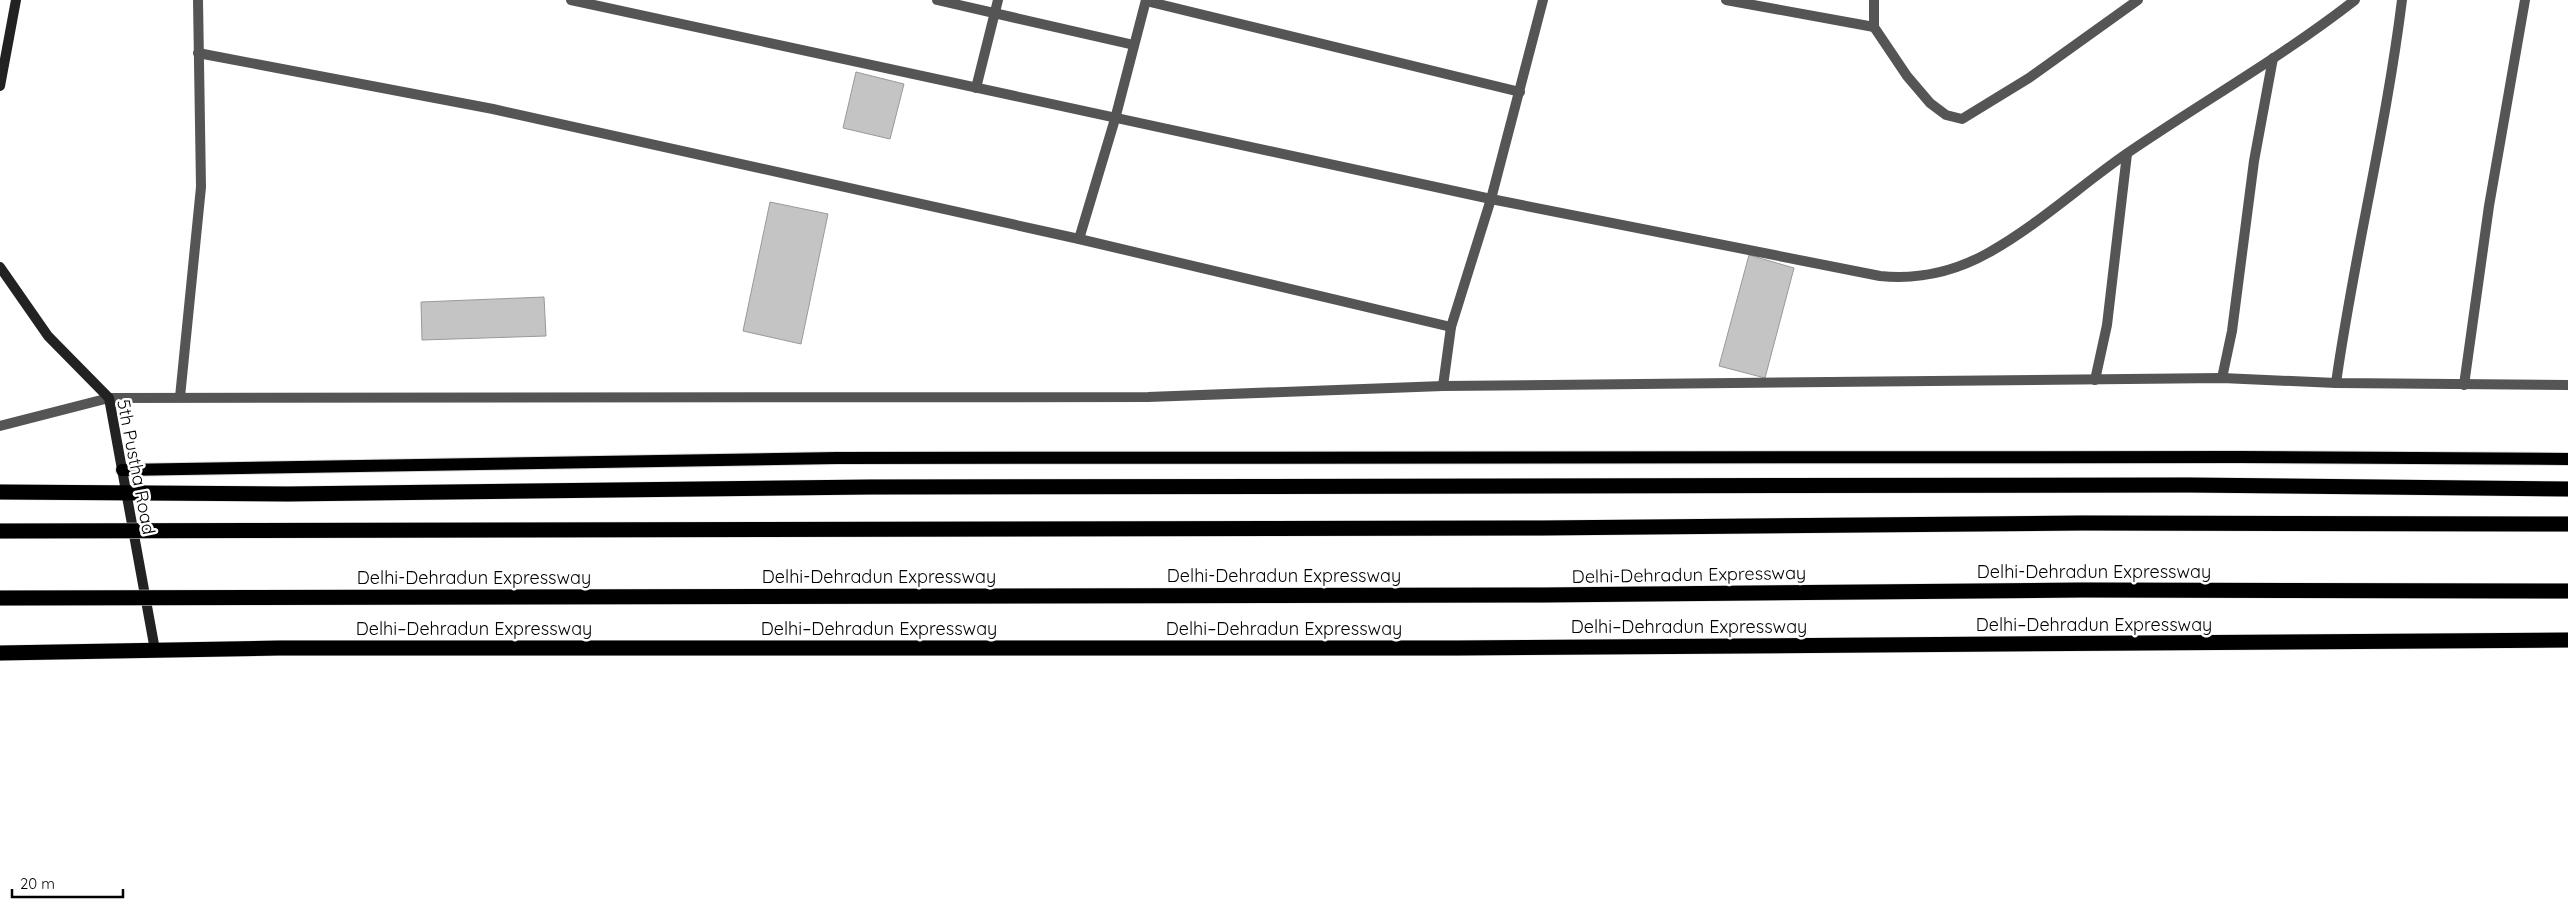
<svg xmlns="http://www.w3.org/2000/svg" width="2568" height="909" font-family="Quicksand,sans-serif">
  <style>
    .building { fill: #c4c4c4; stroke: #999 }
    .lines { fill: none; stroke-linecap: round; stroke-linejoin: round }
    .primary-casing { stroke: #dbdbdb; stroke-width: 14 }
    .highway-casing { stroke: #dbdbdb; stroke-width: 16 }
    .street { stroke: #555; stroke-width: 10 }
    .secondary { stroke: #222; stroke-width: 10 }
    .primary { stroke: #000; stroke-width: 12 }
    .highway { stroke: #000; stroke-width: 15 }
    .highway-bridge-casing { stroke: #dbdbdb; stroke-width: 16; stroke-linecap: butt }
    .highway-bridge { stroke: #000; stroke-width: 15 }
    .labels { text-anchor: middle; stroke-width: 5; stroke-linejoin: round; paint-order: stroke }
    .street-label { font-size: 18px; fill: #000; stroke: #fff }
  </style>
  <rect width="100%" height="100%" fill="#fff"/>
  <g class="building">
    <polygon points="856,72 904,84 890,139 843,128"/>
    <polygon points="770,202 828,214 801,344 743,331"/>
    <polygon points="1749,255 1794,268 1765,378 1719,366"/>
    <polygon points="544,297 546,336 422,340 421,302"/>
  </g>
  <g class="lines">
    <defs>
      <polyline id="primary" points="122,470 837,458 2239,457 2568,459"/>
      <g id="highway">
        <polyline points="0,492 288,494 870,487 2188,485 2568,489"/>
        <polyline points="0,653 279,648 1457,648 2568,640"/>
      </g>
    </defs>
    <use href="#primary" class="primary-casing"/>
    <use href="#highway" class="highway-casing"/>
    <g class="street">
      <path d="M571,0L1491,199L1880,276C1919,280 1954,272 1988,253C2038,225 2080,186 2126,154C2202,102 2282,57 2355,0"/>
      <polyline points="937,0 1134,45"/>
      <polyline points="1726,0 1874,27"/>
      <polyline points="1874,0 1874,27 1907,76 1930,103 1946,115 1962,119 2029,78 2138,0"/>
      <polyline points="1146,1 1520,92"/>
      <polyline points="198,53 493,109 1079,239 1451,327"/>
      <polyline points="976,88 998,0"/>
      <polyline points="1079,239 1115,119 1146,0"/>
      <polyline points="2222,378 2232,331 2254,161 2273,58"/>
      <polyline points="2095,380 2107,325 2127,154"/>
      <path d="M2336,383C2354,255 2386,129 2402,0"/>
      <polyline points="2464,385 2489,206 2525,0"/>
      <polyline points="1443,386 1451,327 1491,199 1543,0"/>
      <polyline points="180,397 201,187 198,0"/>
      <polyline points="0,426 109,398 1148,397 1443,386 2222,378 2336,383 2568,385"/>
    </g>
    <g class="secondary">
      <polyline points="0,86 16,0"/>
      <polyline points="0,267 48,336 109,398 155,650"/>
    </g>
    <use href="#primary" class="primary"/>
    <use href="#highway" class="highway"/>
    <defs>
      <g id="highway-bridge">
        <polyline points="0,531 1542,528 2082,523 2568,524"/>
        <polyline points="0,598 1543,595 2082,590 2568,591"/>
      </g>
    </defs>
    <use href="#highway-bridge" class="highway-bridge-casing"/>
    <use href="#highway-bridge" class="highway-bridge"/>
  </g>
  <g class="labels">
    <g class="street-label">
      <text transform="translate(136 467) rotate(79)" y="6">5th Pustha Road</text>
      <text x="2094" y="578">Delhi-Dehradun Expressway</text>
      <text transform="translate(1689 575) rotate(-1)" y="6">Delhi-Dehradun Expressway</text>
      <text x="1284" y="582">Delhi-Dehradun Expressway</text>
      <text x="879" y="583">Delhi-Dehradun Expressway</text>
      <text x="474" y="584">Delhi-Dehradun Expressway</text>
      <text x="2094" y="631">Delhi–Dehradun Expressway</text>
      <text x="1689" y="633">Delhi–Dehradun Expressway</text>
      <text x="474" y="635">Delhi–Dehradun Expressway</text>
      <text x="879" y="635">Delhi–Dehradun Expressway</text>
      <text x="1284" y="635">Delhi–Dehradun Expressway</text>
    </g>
  </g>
  <path d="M12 889v8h111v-8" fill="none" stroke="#000000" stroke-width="2.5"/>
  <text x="20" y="889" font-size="15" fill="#000000" stroke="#ffffff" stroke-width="4" paint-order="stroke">20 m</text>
</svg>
